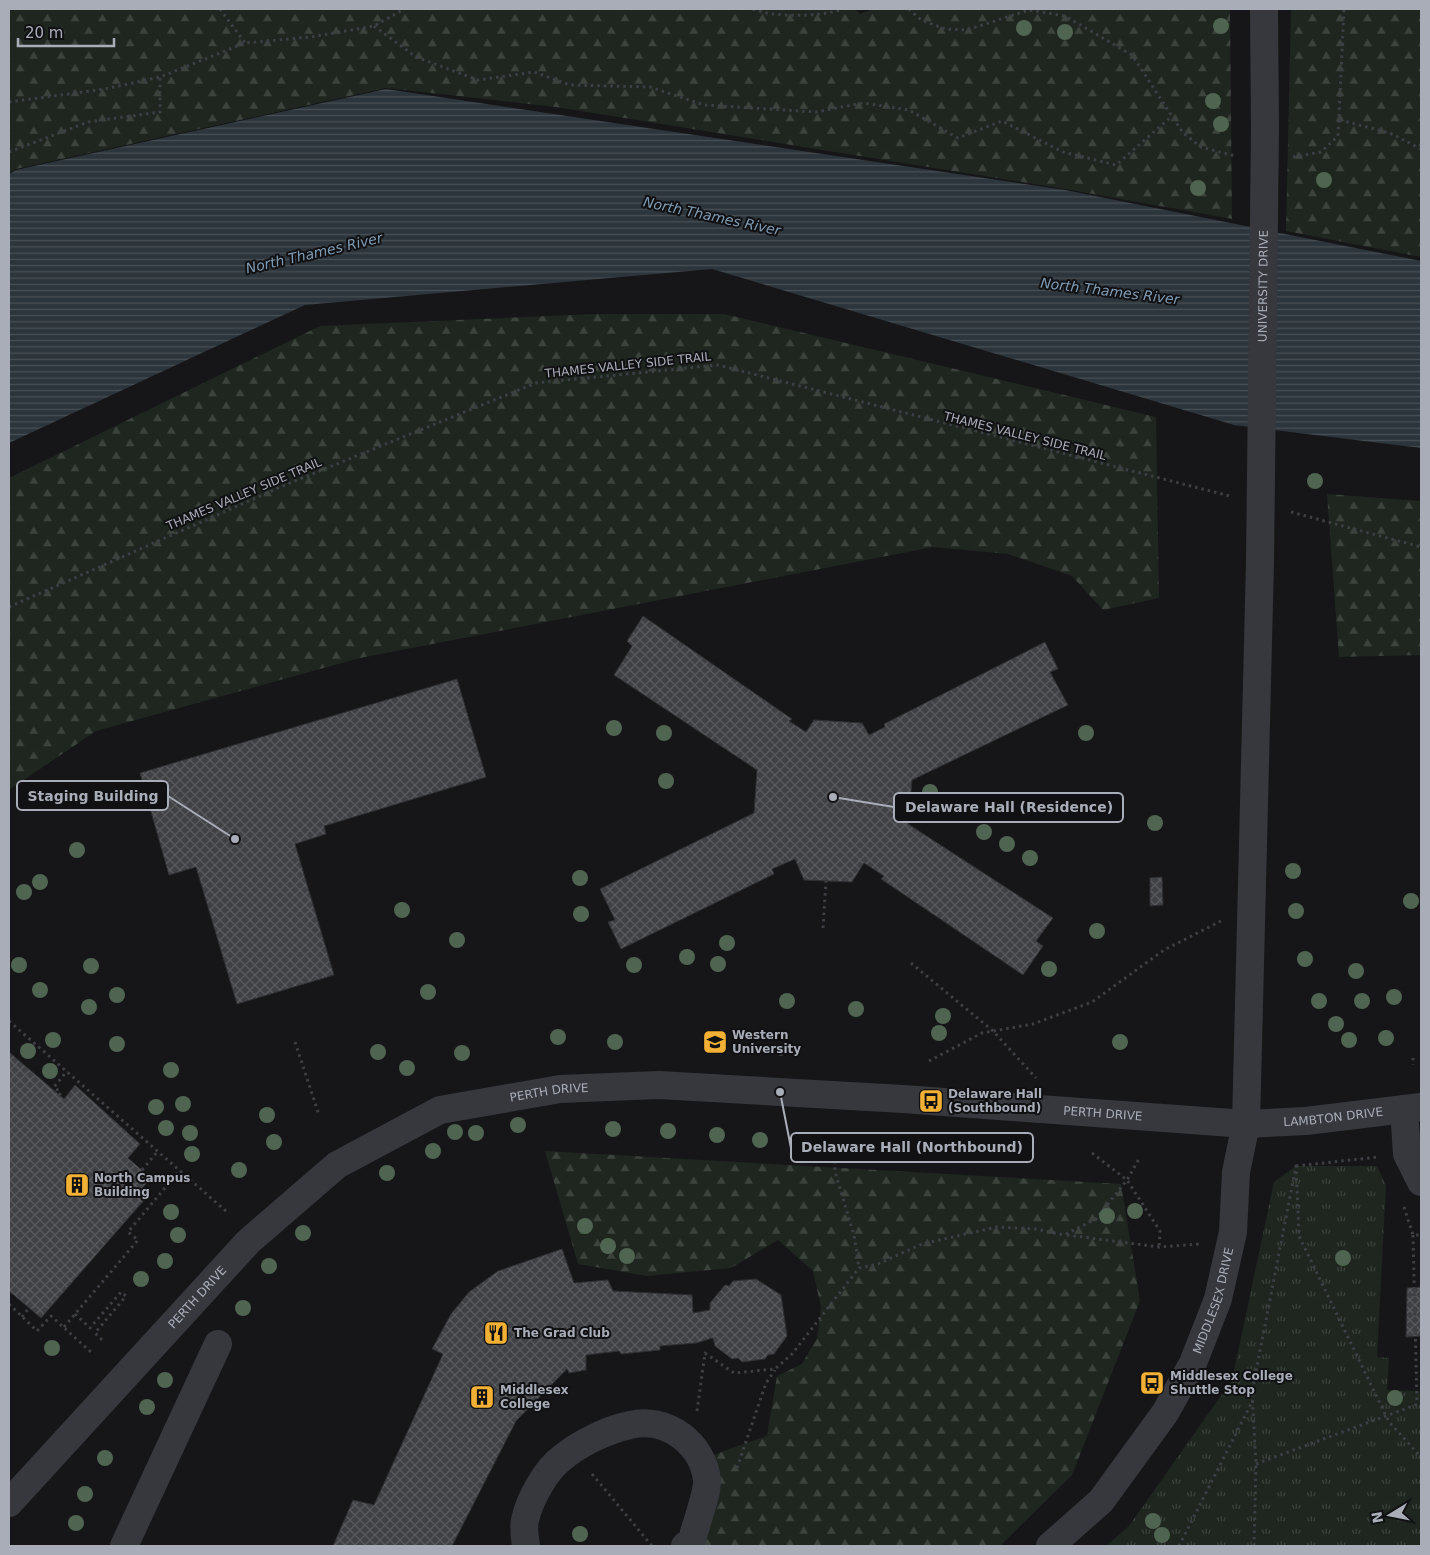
<svg xmlns="http://www.w3.org/2000/svg" width="1430" height="1555" font-family="'DejaVu Sans',sans-serif">
  <style>
    .grass { fill: url(#grass-tufts) }
    .forest { fill: url(#forest-firs) }
    .water { fill: url(#water-rules) }
    .building { fill: url(#building-cross-hatch); stroke: #303034 }
    .lines { fill: none; stroke-linecap: round; stroke-linejoin: round }
    .path { stroke: #3d3f44; stroke-width: 3; stroke-dasharray: 2.5 4; stroke-linecap: butt }
    .minor { stroke: #37383d; stroke-width: 28 }
    .minor-bridge { stroke: #37383d; stroke-width: 28 }
    .tree { fill: #506452 }
    .labels { text-anchor: middle; stroke-width: 4; stroke-linejoin: round; paint-order: stroke }
    .street-label { font-size: 12px; fill: #a8adb8; stroke: #111113 }
    .poi-label { font-size: 12px; font-weight: bold; fill: #a8adb8; stroke: #111113; text-anchor: start }
    .water-label { font-size: 14px; font-style: italic; fill: #7f9bb3; stroke: #111113 }
    .leader { fill: none; stroke: #a8adb8; stroke-width: 2 }
    .callout-dot { fill: #a8adb8; stroke: #111113; stroke-width: 2 }
    .callout { fill: #111113; stroke: #a8adb8; stroke-width: 2 }
    .callout-label { font-size: 14px; text-anchor: middle; font-weight: bold; fill: #a8adb8 }
  </style>
  <defs>
    <pattern id="grass-tufts" width="24" height="20" patternUnits="userSpaceOnUse" patternTransform="scale(1.25)"><rect width="24" height="20" fill="#1e261f"/><path d="M3 7l-1-3M5 7V3M7 7l1-3M15 17l-1-3M17 17v-4M19 17l1-3" fill="none" stroke="#3c433d"/></pattern>
    <pattern id="forest-firs" width="22" height="20" patternUnits="userSpaceOnUse" patternTransform="scale(1.25)"><rect width="22" height="20" fill="#1e261f"/><path d="M5 1l3.5 6h-7zM16 11l3.5 6h-7z" fill="#3c433d"/></pattern>
    <pattern id="water-rules" width="6" height="5" patternUnits="userSpaceOnUse" patternTransform="scale(1.25)"><rect width="6" height="5" fill="#2c353c"/><path d="M0 2.5h6" fill="none" stroke="#485056"/></pattern>
    <pattern id="building-cross-hatch" width="8" height="8" patternUnits="userSpaceOnUse" patternTransform="scale(1.25)"><rect width="8" height="8" fill="#404145"/><path d="M0 0l8 8M0 8l8-8" fill="none" stroke="#595a5e"/></pattern>
  </defs>
  <rect width="100%" height="100%" fill="#161618"/>
  <polygon class="grass" points="1296,1166 1377,1166 1386,1185 1377,1357 1389,1358 1387,1390 1421,1391 1421,1546 1106,1546 1129,1526 1232,1380 1274,1182"/>
  <g class="forest">
    <polygon points="9,9 855,9 860,14 873,9 1230,9 1232,219 1065,189 556,107 386,88 16,169 9,173"/>
    <polygon points="1291,9 1421,9 1421,257 1286,231"/>
    <polygon points="594,314 724,314 1156,417 1159,598 1103,610 1072,576 1008,554 933,547 360,658 96,731 9,790 9,478 320,326"/>
    <polygon points="1327,494 1421,501 1421,655 1339,657"/>
    <polygon points="545,1151 1121,1184 1140,1301 1072,1475 1000,1546 694,1546 713,1455 767,1436 777,1376 802,1364 817,1338 821,1307 813,1271 778,1240 731,1268 647,1276 578,1264"/>
  </g>
  <polygon class="water" points="386,89 1065,190 1421,261 1421,448 1234,425 712,269 305,305 9,443 9,174 16,170"/>
  <g class="building">
    <polygon points="643,616 792,719 789,721 806,732 814,720 862,723 869,735 885,727 884,724 1045,642 1058,669 1050,672 1068,705 912,780 908,824 1053,918 1036,941 1043,946 1023,975 881,879 884,876 864,863 852,882 804,880 795,859 772,869 774,874 621,949 608,922 615,920 600,889 754,813 757,770 614,675 632,646 627,641"/>
    <polygon points="457,679 486,777 324,826 326,834 295,844 334,975 237,1004 196,867 169,875 140,773"/>
    <polygon points="1162,877 1163,905 1150,906 1150,878"/>
    <polygon points="9,1052 64,1099 75,1085 140,1144 128,1158 151,1178 138,1193 145,1199 41,1318 9,1291"/>
    <polygon points="562,1249 574,1283 608,1280 613,1291 692,1295 693,1313 710,1310 710,1303 725,1285 729,1286 733,1281 756,1279 781,1295 787,1336 774,1354 768,1355 765,1359 742,1362 738,1358 732,1359 715,1346 713,1338 696,1343 660,1346 660,1350 621,1354 619,1351 586,1355 586,1370 569,1373 567,1369 516,1421 452,1546 333,1546 353,1500 374,1505 443,1354 432,1349 451,1314 469,1292 498,1271"/>
    <polygon points="1421,1287 1421,1336 1406,1337 1407,1288"/>
  </g>
  <g class="lines">
    <g class="path">
      <polyline points="220,9 245,43"/>
      <path d="M753,9C774,18 821,17 843,9"/>
      <polyline points="909,9 921,20 945,29 967,30 1029,10 1065,16 1132,55 1183,133 1201,147 1235,156"/>
      <polyline points="374,26 416,57 478,80 534,72 570,85 650,87 704,105 816,112 863,103 909,110 958,138 1002,121 1063,152 1116,165 1171,117"/>
      <polyline points="9,102 105,89 160,77 245,43 311,37 374,26 404,9"/>
      <polyline points="1340,120 1390,133 1421,149"/>
      <polyline points="9,152 88,122 160,112 160,77"/>
      <polyline points="1293,157 1321,152 1338,136 1344,9"/>
      <polyline points="1291,512 1421,547"/>
      <polyline points="9,607 285,485 536,383 718,365 1230,496"/>
      <polyline points="823,928 826,881"/>
      <polyline points="911,963 993,1031 1036,1078"/>
      <polyline points="9,1021 227,1212"/>
      <polyline points="295,1042 319,1115"/>
      <polyline points="781,1056 781,1047"/>
      <polyline points="1413,1058 1413,1065"/>
      <polyline points="929,1061 982,1033 1033,1024 1092,1002 1164,950 1221,921"/>
      <polyline points="59,1095 61,1093 54,1087 67,1071"/>
      <polyline points="833,1135 835,1172 854,1235 859,1268"/>
      <polyline points="927,1149 928,1141"/>
      <polyline points="1092,1153 1127,1180 1160,1231 1159,1247"/>
      <polyline points="1296,1166 1378,1157"/>
      <polyline points="142,1170 158,1151"/>
      <polyline points="1404,1207 1413,1235 1421,1235"/>
      <polyline points="1067,1235 1159,1247 1199,1244"/>
      <polyline points="1413,1235 1417,1404"/>
      <polyline points="9,1304 37,1331 51,1316 92,1353"/>
      <polyline points="75,1314 90,1328 121,1292 126,1296 95,1333 103,1341"/>
      <polyline points="22,1317 29,1308"/>
      <polyline points="64,1327 138,1240 128,1232 180,1170"/>
      <polyline points="697,1411 705,1353 734,1373 775,1369 792,1354 859,1268 878,1264 922,1244 997,1227 1036,1229 1064,1235 1096,1219 1127,1180 1139,1159"/>
      <polyline points="1256,1464 1421,1403"/>
      <polyline points="737,1468 766,1383 775,1370"/>
      <polyline points="592,1474 652,1546"/>
      <polyline points="1179,1546 1253,1400"/>
      <polyline points="1254,1546 1256,1464 1252,1392 1296,1166 1299,1236 1389,1422 1421,1457"/>
    </g>
    <g class="minor">
      <polyline points="1264,9 1265,129"/>
      <polyline points="1404,1109 1407,1154 1421,1182"/>
      <path id="s1" d="M9,1503L248,1242L337,1165L440,1110L560,1089L659,1085L903,1099L1246,1124L1306,1121L1421,1107"/>
      <polyline points="124,1546 218,1344"/>
      <path d="M526,1546C525,1538 523,1527 525,1520C529,1501 546,1469 562,1458C580,1443 607,1430 630,1425C667,1416 703,1444 707,1480C708,1492 695,1527 692,1540L685,1546"/>
      <path id="s2" d="M1050,1546L1101,1501L1165,1413L1193,1363L1218,1299L1233,1232L1236,1172L1246,1124L1260,562"/>
    </g>
    <path class="minor-bridge" id="s3" d="M1260,562L1265,129"/>
  </g>
  <g class="tree">
    <circle cx="1221" cy="26" r="8"/>
    <circle cx="1024" cy="28" r="8"/>
    <circle cx="1065" cy="32" r="8"/>
    <circle cx="1213" cy="101" r="8"/>
    <circle cx="1221" cy="124" r="8"/>
    <circle cx="1324" cy="180" r="8"/>
    <circle cx="1198" cy="188" r="8"/>
    <circle cx="1315" cy="481" r="8"/>
    <circle cx="614" cy="728" r="8"/>
    <circle cx="664" cy="733" r="8"/>
    <circle cx="1086" cy="733" r="8"/>
    <circle cx="666" cy="781" r="8"/>
    <circle cx="930" cy="792" r="8"/>
    <circle cx="1155" cy="823" r="8"/>
    <circle cx="984" cy="832" r="8"/>
    <circle cx="1007" cy="844" r="8"/>
    <circle cx="77" cy="850" r="8"/>
    <circle cx="1030" cy="858" r="8"/>
    <circle cx="1293" cy="871" r="8"/>
    <circle cx="580" cy="878" r="8"/>
    <circle cx="40" cy="882" r="8"/>
    <circle cx="24" cy="892" r="8"/>
    <circle cx="1411" cy="901" r="8"/>
    <circle cx="402" cy="910" r="8"/>
    <circle cx="1296" cy="911" r="8"/>
    <circle cx="581" cy="914" r="8"/>
    <circle cx="1097" cy="931" r="8"/>
    <circle cx="457" cy="940" r="8"/>
    <circle cx="727" cy="943" r="8"/>
    <circle cx="687" cy="957" r="8"/>
    <circle cx="1305" cy="959" r="8"/>
    <circle cx="718" cy="964" r="8"/>
    <circle cx="19" cy="965" r="8"/>
    <circle cx="634" cy="965" r="8"/>
    <circle cx="91" cy="966" r="8"/>
    <circle cx="1049" cy="969" r="8"/>
    <circle cx="1356" cy="971" r="8"/>
    <circle cx="40" cy="990" r="8"/>
    <circle cx="428" cy="992" r="8"/>
    <circle cx="117" cy="995" r="8"/>
    <circle cx="1394" cy="997" r="8"/>
    <circle cx="787" cy="1001" r="8"/>
    <circle cx="1319" cy="1001" r="8"/>
    <circle cx="1362" cy="1001" r="8"/>
    <circle cx="89" cy="1007" r="8"/>
    <circle cx="856" cy="1009" r="8"/>
    <circle cx="943" cy="1016" r="8"/>
    <circle cx="1336" cy="1024" r="8"/>
    <circle cx="939" cy="1033" r="8"/>
    <circle cx="558" cy="1037" r="8"/>
    <circle cx="1386" cy="1038" r="8"/>
    <circle cx="53" cy="1040" r="8"/>
    <circle cx="1349" cy="1040" r="8"/>
    <circle cx="615" cy="1042" r="8"/>
    <circle cx="1120" cy="1042" r="8"/>
    <circle cx="117" cy="1044" r="8"/>
    <circle cx="28" cy="1051" r="8"/>
    <circle cx="378" cy="1052" r="8"/>
    <circle cx="462" cy="1053" r="8"/>
    <circle cx="407" cy="1068" r="8"/>
    <circle cx="171" cy="1070" r="8"/>
    <circle cx="50" cy="1071" r="8"/>
    <circle cx="183" cy="1104" r="8"/>
    <circle cx="156" cy="1107" r="8"/>
    <circle cx="267" cy="1115" r="8"/>
    <circle cx="518" cy="1125" r="8"/>
    <circle cx="166" cy="1128" r="8"/>
    <circle cx="613" cy="1129" r="8"/>
    <circle cx="668" cy="1131" r="8"/>
    <circle cx="455" cy="1132" r="8"/>
    <circle cx="190" cy="1133" r="8"/>
    <circle cx="476" cy="1133" r="8"/>
    <circle cx="717" cy="1135" r="8"/>
    <circle cx="760" cy="1140" r="8"/>
    <circle cx="274" cy="1142" r="8"/>
    <circle cx="433" cy="1151" r="8"/>
    <circle cx="192" cy="1154" r="8"/>
    <circle cx="239" cy="1170" r="8"/>
    <circle cx="387" cy="1173" r="8"/>
    <circle cx="1135" cy="1211" r="8"/>
    <circle cx="171" cy="1212" r="8"/>
    <circle cx="1107" cy="1216" r="8"/>
    <circle cx="585" cy="1226" r="8"/>
    <circle cx="303" cy="1233" r="8"/>
    <circle cx="178" cy="1235" r="8"/>
    <circle cx="608" cy="1246" r="8"/>
    <circle cx="627" cy="1256" r="8"/>
    <circle cx="1343" cy="1258" r="8"/>
    <circle cx="165" cy="1261" r="8"/>
    <circle cx="269" cy="1266" r="8"/>
    <circle cx="141" cy="1279" r="8"/>
    <circle cx="243" cy="1308" r="8"/>
    <circle cx="52" cy="1348" r="8"/>
    <circle cx="165" cy="1380" r="8"/>
    <circle cx="1395" cy="1398" r="8"/>
    <circle cx="147" cy="1407" r="8"/>
    <circle cx="105" cy="1458" r="8"/>
    <circle cx="85" cy="1494" r="8"/>
    <circle cx="1153" cy="1521" r="8"/>
    <circle cx="76" cy="1523" r="8"/>
    <circle cx="580" cy="1534" r="8"/>
    <circle cx="1162" cy="1535" r="8"/>
  </g>
  <defs>
    <symbol id="university-square" viewBox="-11 -11 22 22"><rect x="-9" y="-9" width="18" height="18" rx="4" fill="#f2b134" stroke="#111113"/><path d="M0-5L7-2L0 1L-7-2ZM-4 1L0 2.5L4 1V4Q0 6-4 4Z" fill="#111"/></symbol>
    <symbol id="bus-square" viewBox="-11 -11 22 22"><rect x="-9" y="-9" width="18" height="18" rx="4" fill="#f2b134" stroke="#111113"/><path d="M-5-6H5V4H4V6H2V4H-2V6H-4V4H-5ZM-3.5-4V0h7V-4ZM-3.5 1.2v1.5H-2V1.2ZM2 1.2v1.5H3.5V1.2Z" fill="#111"/></symbol>
    <symbol id="building-square" viewBox="-11 -11 22 22"><rect x="-9" y="-9" width="18" height="18" rx="4" fill="#f2b134" stroke="#111113"/><path d="M-4-6H4V6H1V3H-1V6H-4ZM-2.5-4.3h1.7v1.8h-1.7ZM.8-4.3h1.7v1.8H.8ZM-2.5-1h1.7V.8h-1.7ZM.8-1h1.7V.8H.8Z" fill="#111"/></symbol>
    <symbol id="restaurant-square" viewBox="-11 -11 22 22"><rect x="-9" y="-9" width="18" height="18" rx="4" fill="#f2b134" stroke="#111113"/><path d="M-5-6h1v4h1v-4h1v4h1v-4h1v5L-1.5 .5V6h-2V.5L-5-1ZM5-6V6H3V1.5H1.5Q1.5-4 5-6Z" fill="#111"/></symbol>
  </defs>
  <g fill-rule="evenodd">
    <use href="#university-square" x="701" y="1028" width="28" height="28"/>
    <use href="#bus-square" x="917" y="1087" width="28" height="28"/>
    <use href="#building-square" x="63" y="1171" width="28" height="28"/>
    <use href="#restaurant-square" x="482" y="1319" width="28" height="28"/>
    <use href="#bus-square" x="1138" y="1369" width="28" height="28"/>
    <use href="#building-square" x="468" y="1383" width="28" height="28"/>
  </g>
  <g class="labels">
    <g class="street-label">
      <text dy="4" stroke="none"><textPath href="#s3" startOffset="276">UNIVERSITY DRIVE</textPath></text>
      <text transform="translate(628 365) rotate(-6)" y="4">THAMES VALLEY SIDE TRAIL</text>
      <text transform="translate(1025 436) rotate(14)" y="4">THAMES VALLEY SIDE TRAIL</text>
      <text transform="translate(244 494) rotate(-23)" y="4">THAMES VALLEY SIDE TRAIL</text>
      <text dy="4" stroke="none"><textPath href="#s1" startOffset="699">PERTH DRIVE</textPath></text>
      <text dy="4" stroke="none"><textPath href="#s1" startOffset="1254">PERTH DRIVE</textPath></text>
      <text dy="4" stroke="none"><textPath href="#s1" startOffset="1485">LAMBTON DRIVE</textPath></text>
      <text dy="4" stroke="none"><textPath href="#s1" startOffset="279">PERTH DRIVE</textPath></text>
      <text dy="4" stroke="none"><textPath href="#s2" startOffset="300">MIDDLESEX DRIVE</textPath></text>
    </g>
    <g class="poi-label">
      <text x="732" y="1039">Western<tspan x="732" dy="14">University</tspan></text>
      <text x="948" y="1098">Delaware Hall<tspan x="948" dy="14">(Southbound)</tspan></text>
      <text x="94" y="1182">North Campus<tspan x="94" dy="14">Building</tspan></text>
      <text x="514" y="1337">The Grad Club</text>
      <text x="1170" y="1380">Middlesex College<tspan x="1170" dy="14">Shuttle Stop</tspan></text>
      <text x="500" y="1394">Middlesex<tspan x="500" dy="14">College</tspan></text>
    </g>
    <g class="water-label">
      <text transform="translate(712 216) rotate(12)" y="5">North Thames River</text>
      <text transform="translate(314 253) rotate(-13)" y="5">North Thames River</text>
      <text transform="translate(1110 291) rotate(7)" y="5">North Thames River</text>
    </g>
  </g>
  <path class="leader" d="M235 839L168 796M833 797L894 807M780 1092L791 1148"/>
  <g class="callout-dot">
    <circle cx="235" cy="839" r="5"/>
    <circle cx="833" cy="797" r="5"/>
    <circle cx="780" cy="1092" r="5"/>
  </g>
  <g class="callout">
    <rect x="17" y="781" width="151" height="29" rx="5"/>
    <rect x="894" y="793" width="229" height="29" rx="5"/>
    <rect x="791" y="1133" width="242" height="29" rx="5"/>
  </g>
  <g class="callout-label">
    <text x="93" y="801">Staging Building</text>
    <text x="1009" y="812">Delaware Hall (Residence)</text>
    <text x="912" y="1152">Delaware Hall (Northbound)</text>
  </g>
  <rect width="1430" height="1555" fill="none" stroke="#a8adb8" stroke-width="20"/>
  <g transform="translate(1390 1515) rotate(260)" stroke="#111113" stroke-width="4" paint-order="stroke">
  <path d="M0-4L9 19L0 12L-9 19Z" fill="#a8adb8"/>
  <text y="-8" font-size="14" font-weight="bold" text-anchor="middle" fill="#a8adb8">N</text>
  </g>
  <path d="M18 38v8h96v-8" fill="none" stroke="#a8adb8" stroke-width="2.5"/>
  <text x="25" y="38" font-size="15" fill="#a8adb8" stroke="#111113" stroke-width="4" paint-order="stroke">20 m</text>
</svg>
